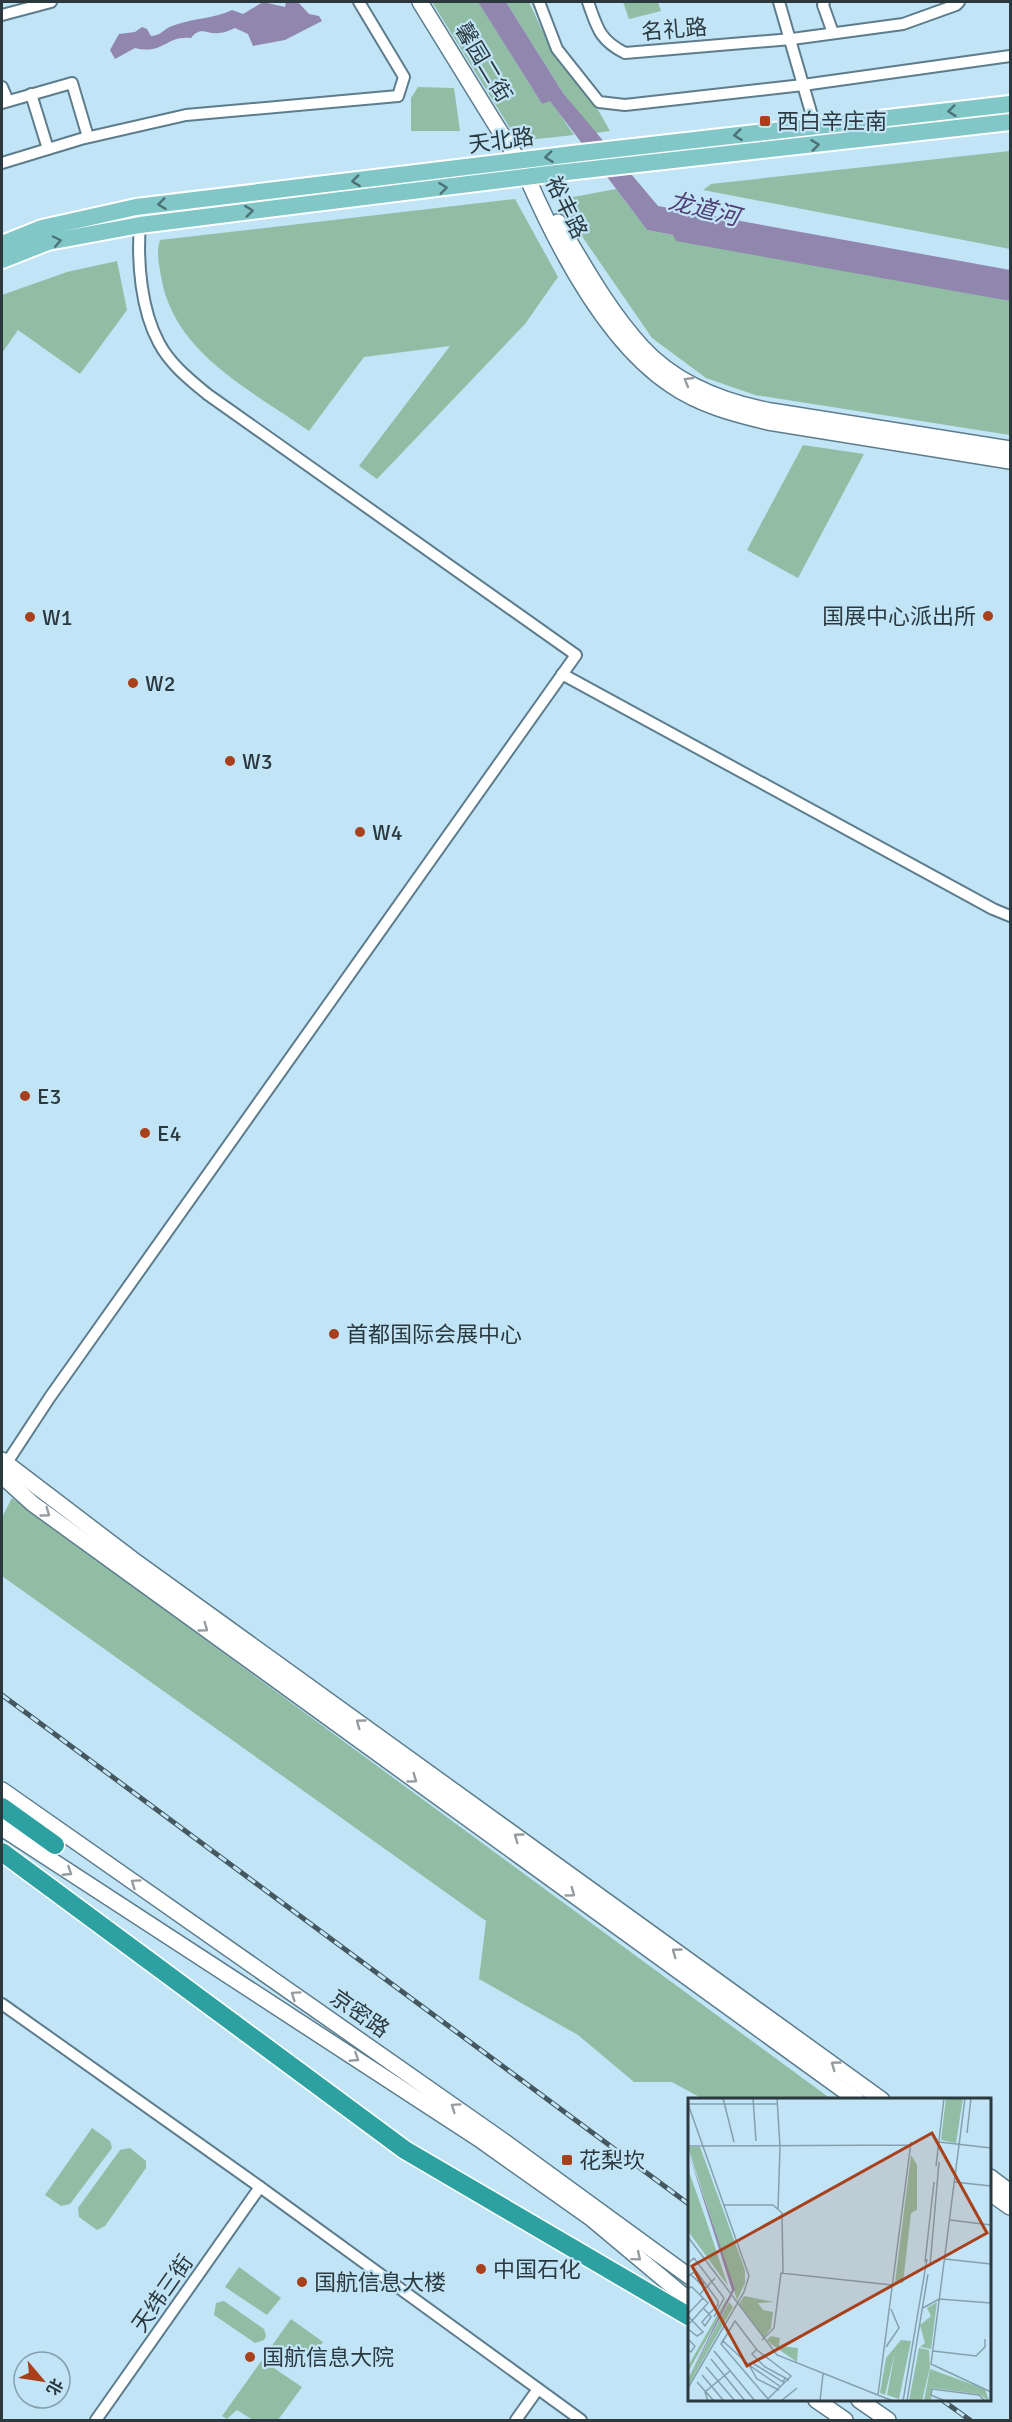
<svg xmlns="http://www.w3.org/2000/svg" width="1012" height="2422" font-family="Signika,'Noto Sans SC',sans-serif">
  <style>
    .green { fill: #91bda5 }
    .water { fill: #9186ae }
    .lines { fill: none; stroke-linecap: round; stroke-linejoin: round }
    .street-casing { stroke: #5d7d8d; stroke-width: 14 }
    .secondary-casing { stroke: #5d7d8d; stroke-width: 18 }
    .primary-casing { stroke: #fff; stroke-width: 20 }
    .highway-casing { stroke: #fff; stroke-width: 21 }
    .street { stroke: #fff; stroke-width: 10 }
    .secondary { stroke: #fff; stroke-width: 15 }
    .primary { stroke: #81c7c7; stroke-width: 16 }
    .highway { stroke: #2da1a1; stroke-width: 18 }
    .rail-casing { stroke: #45575f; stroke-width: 5 }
    .rail { stroke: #c1e4f6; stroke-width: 3; stroke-dasharray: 9; stroke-linecap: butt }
    .oneway { stroke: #4d7275 }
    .oneway2 { stroke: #959c9f }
    .poi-dot { fill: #a8411b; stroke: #c1e4f6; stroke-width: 2 }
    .labels { text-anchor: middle; stroke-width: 4.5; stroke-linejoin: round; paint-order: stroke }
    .street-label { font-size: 22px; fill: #2b393f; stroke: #c1e4f6 }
    .poi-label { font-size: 22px; fill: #2b393f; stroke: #c1e4f6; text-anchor: start }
    .water-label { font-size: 24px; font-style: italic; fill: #4f3d74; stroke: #c1e4f6 }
    .inset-road { fill: none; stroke: #85a0ad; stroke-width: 1.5 }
    .view { fill: #a8411b; fill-opacity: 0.15; stroke: #a8411b; stroke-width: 3 }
    .inset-edge { fill: none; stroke: #2b393f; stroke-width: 3 }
  </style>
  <rect width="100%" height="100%" fill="#c1e4f6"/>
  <g class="green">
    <polygon points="432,2 478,2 542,104 550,100 574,135 518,141"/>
    <polygon points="506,2 529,2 548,43 597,108 610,131 595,133 563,93"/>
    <polygon points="623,2 658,2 661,11 629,19"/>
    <polygon points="418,87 454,88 460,131 411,131 411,98"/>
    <polygon points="1010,151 1010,249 703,190 711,184"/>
    <polygon points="616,189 647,230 1010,301 1010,435 755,395 706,378 652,338 557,200"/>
    <path d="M515,199L558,277L525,324L377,479L359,466L450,346L364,357L309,431C251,390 173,353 161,276C159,264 156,253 160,240Z"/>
    <polygon points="117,261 127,310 80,374 18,330 2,353 2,295 67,272"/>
    <polygon points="803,445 864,454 798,578 747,550"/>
    <polygon points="12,1498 831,2099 703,2099 672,2082 634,2082 578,2035 479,1979 486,1921 2,1576 2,1517"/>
    <polygon points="92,2128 110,2141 112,2148 70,2204 61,2206 45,2195"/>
    <polygon points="130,2148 146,2161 146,2168 105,2226 97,2230 79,2217 78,2208 120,2150"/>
    <polygon points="239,2267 281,2298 267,2315 225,2287"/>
    <polygon points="224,2301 264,2329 266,2336 264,2340 255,2343 214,2315 216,2303"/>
    <polygon points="291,2319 323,2342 315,2352 309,2349 295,2370 268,2351"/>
    <polygon points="262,2360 302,2387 278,2420 253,2420 237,2410 227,2419 222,2416"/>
  </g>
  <g class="water">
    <path d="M263,2L285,7L286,2H298L309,14L319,16L322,21L285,40L253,46L248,34L235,28C230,30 224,33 219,33C207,35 201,25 191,38C166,35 164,55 135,48L115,59L110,50L119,34L135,32L142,27L147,29L151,36C160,36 164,29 172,26C192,18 213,19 232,10L243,14Z"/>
    <polygon points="478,2 506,2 563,93 658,206 1010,270 1010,301 676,241 673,235 647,230 550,101 542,104"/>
  </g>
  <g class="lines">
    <defs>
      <g id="street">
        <polyline points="539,2 557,49 599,102 625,105 803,85 1010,56"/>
        <path d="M588,2C597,27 599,40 625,53L792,39L903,24L956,5L959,2"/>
        <polyline points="779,2 815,126"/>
        <polyline points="824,2 823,5 833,33"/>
        <polyline points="2,15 51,2"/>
        <polyline points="2,87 8,101"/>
        <polyline points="31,94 48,149"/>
        <polyline points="2,103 72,83 88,137"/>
        <polyline points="2,163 81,139 186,115 398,96 404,77 359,2"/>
        <polyline points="562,674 993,909 1010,916"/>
        <path d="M6,1464L50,1397L576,655L207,394C189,379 170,364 159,343C141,310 137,262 140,225"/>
        <polyline points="2,2004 260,2187 581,2420"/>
        <polyline points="96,2420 260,2187"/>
        <polyline points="516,2420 538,2389"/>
      </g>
      <g id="secondary">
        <path d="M420,2C445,42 469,82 494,122C505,140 519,158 527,177C557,246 606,342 671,385C700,405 734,414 768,422L1010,461"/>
        <path d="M558,222C583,264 608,310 642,347C675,383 724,402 771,411L1010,449"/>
        <polyline points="2,1460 132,1559 882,2100"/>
        <polyline points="2,1476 33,1504 857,2100"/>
        <polyline points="2,1790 502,2140 690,2277"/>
        <polyline points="2,1828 479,2139 592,2219 690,2301"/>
        <polyline points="990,2177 1010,2192"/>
        <polyline points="990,2193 1010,2207"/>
        <polyline points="816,2400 845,2420"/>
        <polyline points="859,2400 888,2420"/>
      </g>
      <g id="primary">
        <polyline points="2,244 42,228 136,207 581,153 1010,104"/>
        <polyline points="2,260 48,242 140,225 549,174 1010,122"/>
      </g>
      <g id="highway">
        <polyline points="2,1807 55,1845"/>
        <polyline points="2,1852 405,2150 690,2317"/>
      </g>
    </defs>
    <use href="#street" class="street-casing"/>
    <use href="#secondary" class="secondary-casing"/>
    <use href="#primary" class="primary-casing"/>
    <use href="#highway" class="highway-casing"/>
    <use href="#street" class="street"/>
    <use href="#secondary" class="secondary"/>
    <use href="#primary" class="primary"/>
    <use href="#highway" class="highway"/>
    <defs>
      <g id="rail">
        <polyline points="2,1695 690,2205"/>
        <polyline points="942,2400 970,2420"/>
      </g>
    </defs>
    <use href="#rail" class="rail-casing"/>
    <use href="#rail" class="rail"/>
  </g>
  <defs><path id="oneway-chevron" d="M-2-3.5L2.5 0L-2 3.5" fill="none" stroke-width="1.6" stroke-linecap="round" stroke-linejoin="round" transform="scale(1.5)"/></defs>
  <g class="oneway">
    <use href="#oneway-chevron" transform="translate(952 111) rotate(174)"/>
    <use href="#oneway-chevron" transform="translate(738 135) rotate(173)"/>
    <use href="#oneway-chevron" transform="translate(815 145) rotate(-7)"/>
    <use href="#oneway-chevron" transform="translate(549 157) rotate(173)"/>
    <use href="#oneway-chevron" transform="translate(356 181) rotate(173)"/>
    <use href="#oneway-chevron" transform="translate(443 188) rotate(-7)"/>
    <use href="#oneway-chevron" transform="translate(162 204) rotate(173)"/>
    <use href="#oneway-chevron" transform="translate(249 211) rotate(-7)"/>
    <use href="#oneway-chevron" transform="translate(57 241) rotate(-12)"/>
  </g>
  <g class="oneway2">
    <use href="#oneway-chevron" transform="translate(688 381) rotate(-150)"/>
    <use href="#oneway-chevron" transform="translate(46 1513) rotate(36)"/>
    <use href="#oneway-chevron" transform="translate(204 1628) rotate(36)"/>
    <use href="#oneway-chevron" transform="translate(360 1723) rotate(-144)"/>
    <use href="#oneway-chevron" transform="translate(413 1779) rotate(36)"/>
    <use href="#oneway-chevron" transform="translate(518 1837) rotate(-144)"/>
    <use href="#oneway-chevron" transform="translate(68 1872) rotate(33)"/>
    <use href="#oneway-chevron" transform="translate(135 1883) rotate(-145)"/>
    <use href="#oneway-chevron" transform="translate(571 1893) rotate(36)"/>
    <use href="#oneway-chevron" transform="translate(676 1952) rotate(-144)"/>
    <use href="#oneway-chevron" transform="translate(295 1995) rotate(-145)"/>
    <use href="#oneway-chevron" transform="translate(355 2058) rotate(33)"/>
    <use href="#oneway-chevron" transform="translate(835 2065) rotate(-144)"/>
    <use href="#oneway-chevron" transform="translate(455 2107) rotate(-145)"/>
    <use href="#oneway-chevron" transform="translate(637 2257) rotate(40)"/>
  </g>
  <g class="poi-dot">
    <rect x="759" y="115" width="12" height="12" rx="3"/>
    <circle cx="988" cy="616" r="6"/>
    <circle cx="30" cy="617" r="6"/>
    <circle cx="133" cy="683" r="6"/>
    <circle cx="230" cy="761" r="6"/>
    <circle cx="360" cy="832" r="6"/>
    <circle cx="25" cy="1096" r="6"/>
    <circle cx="145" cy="1133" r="6"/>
    <circle cx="334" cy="1334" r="6"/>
    <rect x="561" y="2154" width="12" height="12" rx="3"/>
    <circle cx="481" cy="2269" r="6"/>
    <circle cx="302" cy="2282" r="6"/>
    <circle cx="250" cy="2357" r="6"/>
  </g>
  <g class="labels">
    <g class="street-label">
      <text transform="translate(674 29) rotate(-5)" y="8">名礼路</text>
      <text transform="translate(484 62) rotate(59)" y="8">馨园二街</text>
      <text transform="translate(501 140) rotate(-8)" y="8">天北路</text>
      <text transform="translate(567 207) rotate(64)" y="8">裕丰路</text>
      <text transform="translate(360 2013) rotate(35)" y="8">京密路</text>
      <text transform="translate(162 2293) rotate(-55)" y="8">天纬三街</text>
    </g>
    <g class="poi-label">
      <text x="777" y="129">西白辛庄南</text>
      <text x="976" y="624" text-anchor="end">国展中心派出所</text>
      <text x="42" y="625">W1</text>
      <text x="145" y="691">W2</text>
      <text x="242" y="769">W3</text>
      <text x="372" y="840">W4</text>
      <text x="37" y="1104">E3</text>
      <text x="157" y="1141">E4</text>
      <text x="346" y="1342">首都国际会展中心</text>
      <text x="579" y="2168">花梨坎</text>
      <text x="493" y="2277">中国石化</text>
      <text x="314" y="2290">国航信息大楼</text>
      <text x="262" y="2365">国航信息大院</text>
    </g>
    <g class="water-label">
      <text transform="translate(704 209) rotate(14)" y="8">龙道河</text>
    </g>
  </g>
  <g transform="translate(688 2098)">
    <rect width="303" height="303" fill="#c1e4f6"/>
    <path d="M258,0H275L268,45L253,42ZM0,49H12L57,172V185L49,202ZM223,57L229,67V112L223,115L215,185H207ZM0,71L17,119L40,188L0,133ZM56,198L86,204L70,205L75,212L85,214L83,230L76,239L51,206ZM39,200L38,207L0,274V268ZM41,204L45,209L0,288V281ZM249,204L243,251L232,249L237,245L232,227L243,218L239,210ZM83,238L92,240L91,248L110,250L109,264L83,246L79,242ZM213,242L223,243L211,301L199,297L207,254L197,297L192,295L198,260ZM231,250L241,252L242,269L234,303H221ZM242,271L297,291L301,303L291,296L244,290L243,303H236Z" fill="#91bda5"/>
    <path d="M0,53L47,191L0,281L44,192Z" fill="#9186ae"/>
    <path class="inset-road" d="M35,0L46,44M65,0L68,43M89,0L92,49M277,0L243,266L303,294M0,6L61,178L56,194L0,290M0,6H89M303,14V38M279,35L283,0M251,44L303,50M0,48L222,47M248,68L256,0M266,84L303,88M35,107H85L94,115L95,175M90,111L92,49M262,122L303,127M0,139L89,257L205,303M257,161L303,166M237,164L246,84M0,165L6,160L36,200L26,219M242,168L251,64M2,176L13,186L17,184M0,178L8,173L30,203V207L21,216L14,224L17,228L23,219L21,216L16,211M0,190L4,189L20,205L0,227M12,196L27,180M235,210L251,201L303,205M0,216L15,200M0,218L15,234L9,238L0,231M47,223L69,252L103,278L80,301L33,246ZM0,241L7,248L3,254L0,252M34,242L61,267L69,281L91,292M74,242L86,230L93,175L204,187M198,249L211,230L203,211M68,252L64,256L77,269L101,282M26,253L67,303M245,253L288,258L297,249V241M23,261L57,303M69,262L61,267L93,289M66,266L95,284L97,280M18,269L47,303M14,277L36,303M9,284L26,303M190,297L223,44M20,303L17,294L42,273M93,303L109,290M132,303L135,276M215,303L239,161M219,303L240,176M257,303L243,297L244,291L291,297L297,303"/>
    <path class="view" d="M244,35L299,135L59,268L4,168Z"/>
    <rect width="303" height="303" class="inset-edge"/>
  </g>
  <rect width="1012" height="2422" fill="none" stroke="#2b393f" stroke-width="6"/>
  <g transform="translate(42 2380) rotate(119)"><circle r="28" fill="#c1e4f6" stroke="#85a0ad" stroke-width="1.5"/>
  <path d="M0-4.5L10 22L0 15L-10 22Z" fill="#a8411b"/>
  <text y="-9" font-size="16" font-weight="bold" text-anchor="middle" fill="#2b393f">北</text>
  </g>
</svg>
